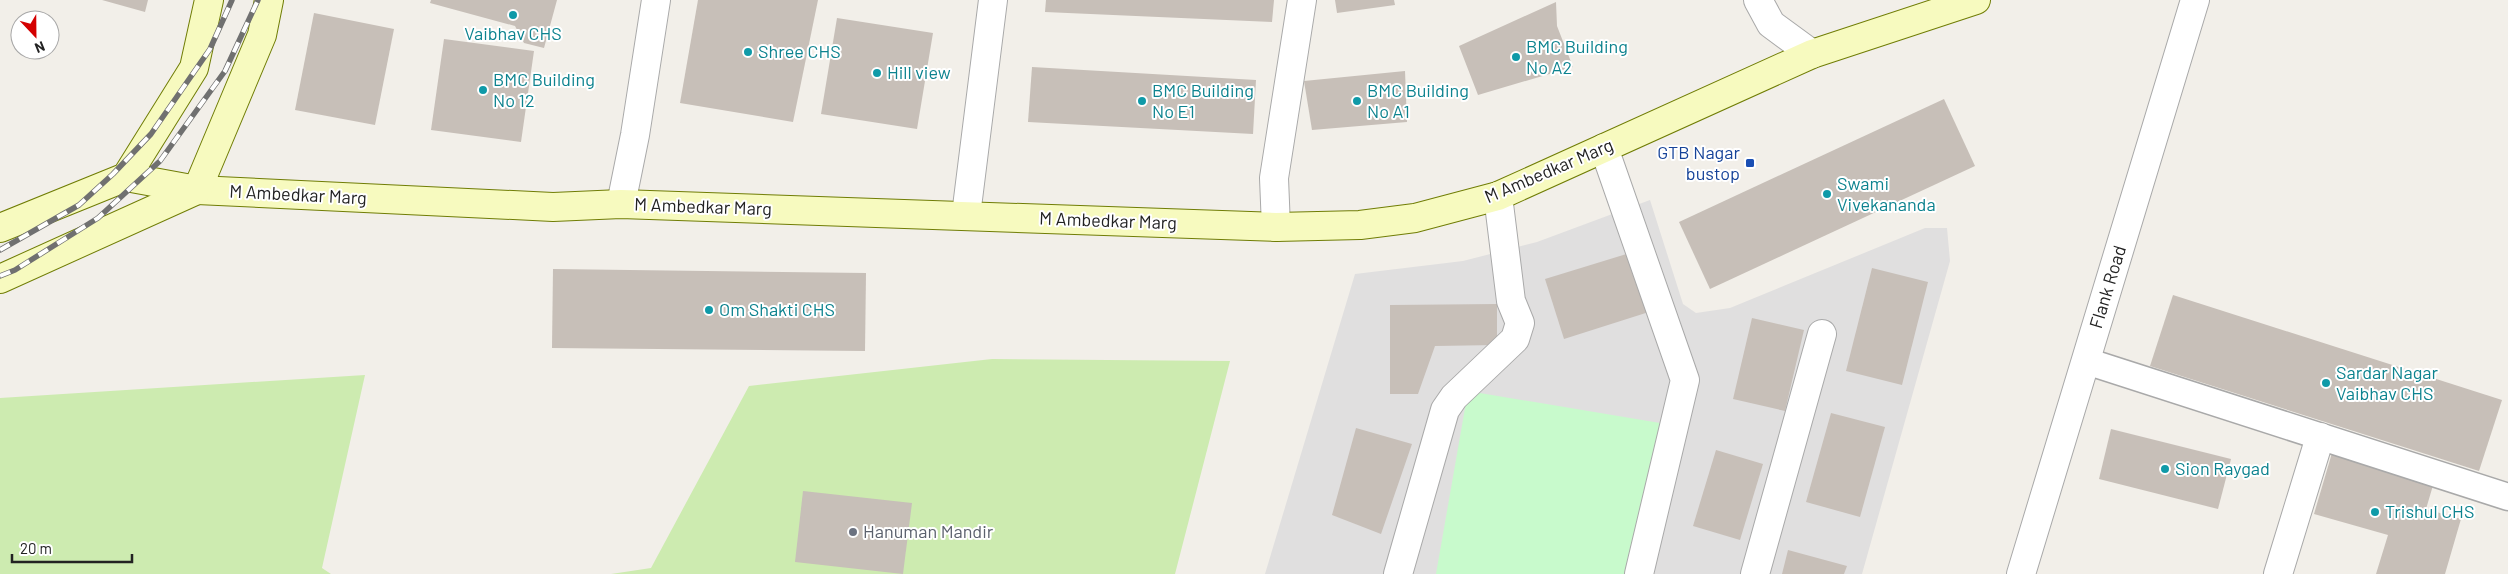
<svg xmlns="http://www.w3.org/2000/svg" width="2508" height="574" font-family="Barlow,sans-serif">
  <style>
    .residential { fill: #e0dfdf }
    .grass { fill: #cdebb0 }
    .park { fill: #c8facc }
    .building { fill: #c7bfb8 }
    .lines { fill: none; stroke-linecap: round; stroke-linejoin: round }
    .pedestrian-casing { stroke: #a9a9a9; stroke-width: 29 }
    .minor-casing { stroke: #a9a9a9; stroke-width: 30 }
    .tertiary-casing { stroke: #a9a9a9; stroke-width: 30 }
    .secondary-casing { stroke: #707d05; stroke-width: 30 }
    .pedestrian { stroke: #fff; stroke-width: 26 }
    .minor { stroke: #fff; stroke-width: 28 }
    .tertiary { stroke: #fff; stroke-width: 28 }
    .secondary { stroke: #f7fabf; stroke-width: 28 }
    .rail-casing { stroke: #707070; stroke-width: 5.5 }
    .rail { stroke: #fff; stroke-width: 4; stroke-dasharray: 11; stroke-linecap: butt }
    .culture-dot { fill: #0f9aa8; stroke: #fff; stroke-width: 2 }
    .transit-dot { fill: #1a4fb4; stroke: #fff; stroke-width: 2 }
    .worship-dot { fill: #6b7280; stroke: #fff; stroke-width: 2 }
    .labels { text-anchor: middle; stroke-width: 4; stroke-linejoin: round; paint-order: stroke }
    .culture-label { font-size: 18px; fill: #0d838f; stroke: #fff; text-anchor: start }
    .transit-label { font-size: 18px; fill: #164399; stroke: #fff; text-anchor: end }
    .street-label { font-size: 18px; fill: #222; stroke: #fff }
    .worship-label { font-size: 18px; fill: #5b616d; stroke: #fff; text-anchor: start }
  </style>
  <rect width="100%" height="100%" fill="#f2efe9"/>
  <polygon class="residential" points="1650,200 1683,304 1696,313 1730,308 1925,228 1947,228 1950,261 1862,574 1265,574 1355,274 1463,261 1537,242"/>
  <g class="grass">
    <polygon points="992,359 1230,361 1175,574 611,574 651,568 749,386"/>
    <polygon points="365,375 322,568 331,574 0,574 0,398"/>
  </g>
  <polygon class="park" points="1468,391 1666,424 1639,574 1436,574"/>
  <g class="building">
    <polygon points="102,0 148,0 145,12"/>
    <polygon points="431,0 557,0 544,48 524,43 515,26 430,3"/>
    <polygon points="698,0 818,0 793,122 680,103"/>
    <polygon points="1046,0 1274,0 1272,22 1045,12"/>
    <polygon points="1335,0 1394,0 1395,5 1337,13"/>
    <polygon points="1556,2 1557,26 1573,67 1478,95 1459,46"/>
    <polygon points="314,13 394,29 375,125 295,110"/>
    <polygon points="837,18 933,33 917,129 821,114"/>
    <polygon points="444,39 534,51 521,142 431,130"/>
    <polygon points="1032,67 1256,80 1253,134 1028,122"/>
    <polygon points="1405,71 1407,122 1312,130 1304,81"/>
    <polygon points="1944,99 1975,166 1710,289 1679,222"/>
    <polygon points="1633,252 1652,311 1564,339 1545,279"/>
    <polygon points="1872,268 1928,282 1902,385 1846,371"/>
    <polygon points="553,269 866,273 865,351 552,348"/>
    <polygon points="2173,295 2502,400 2479,471 2150,366"/>
    <polygon points="1497,304 1497,345 1435,346 1418,394 1390,394 1390,305"/>
    <polygon points="1752,318 1804,330 1785,411 1733,399"/>
    <polygon points="1831,413 1885,427 1860,517 1806,502"/>
    <polygon points="1356,428 1412,444 1381,534 1332,515"/>
    <polygon points="2111,429 2231,459 2218,509 2099,479"/>
    <polygon points="1716,450 1763,464 1740,540 1693,526"/>
    <polygon points="2332,453 2434,482 2426,509 2461,519 2445,574 2376,574 2388,535 2314,514"/>
    <polygon points="803,491 912,503 903,574 795,562"/>
    <polygon points="1788,550 1847,566 1844,574 1782,574"/>
  </g>
  <g class="lines">
    <defs>
      <polyline id="pedestrian" points="2086,361 2508,497"/>
      <g id="minor">
        <polyline points="1758,0 1771,24 1812,54"/>
        <polyline points="1604,148 1685,380 1639,574"/>
        <polyline points="621,204 635,135 656,0"/>
        <polyline points="966,215 993,0"/>
        <polyline points="1276,227 1274,178 1302,0"/>
        <polyline points="1398,574 1445,410 1454,397 1515,339 1520,323 1511,301 1498,196"/>
        <polyline points="1755,574 1822,334"/>
        <polyline points="2278,574 2320,437"/>
      </g>
      <polyline id="tertiary" points="2021,574 2195,0"/>
      <g id="secondary">
        <polyline points="126,177 197,190 553,207 621,204 1276,227 1360,225 1415,218 1498,196 1812,54 1976,0"/>
        <polyline points="0,228 126,177 194,68 209,0"/>
        <polyline points="0,279 197,190 262,35 269,0"/>
      </g>
    </defs>
    <use href="#pedestrian" class="pedestrian-casing"/>
    <use href="#minor" class="minor-casing"/>
    <use href="#tertiary" class="tertiary-casing"/>
    <use href="#secondary" class="secondary-casing"/>
    <use href="#pedestrian" class="pedestrian"/>
    <use href="#minor" class="minor"/>
    <use href="#tertiary" class="tertiary"/>
    <use href="#secondary" class="secondary"/>
    <defs>
      <g id="rail">
        <polyline points="0,250 79,205 113,174 151,134 210,49 232,0"/>
        <polyline points="0,276 15,270 98,218 160,161 225,71 258,0"/>
      </g>
    </defs>
    <use href="#rail" class="rail-casing"/>
    <use href="#rail" class="rail"/>
  </g>
  <g class="culture-dot">
    <circle cx="513" cy="15" r="5"/>
    <circle cx="748" cy="52" r="5"/>
    <circle cx="1516" cy="57" r="5"/>
    <circle cx="877" cy="73" r="5"/>
    <circle cx="483" cy="90" r="5"/>
    <circle cx="1142" cy="101" r="5"/>
    <circle cx="1357" cy="101" r="5"/>
    <circle cx="1827" cy="194" r="5"/>
    <circle cx="709" cy="310" r="5"/>
    <circle cx="2326" cy="383" r="5"/>
    <circle cx="2165" cy="469" r="5"/>
    <circle cx="2375" cy="512" r="5"/>
  </g>
  <rect class="transit-dot" x="1745" y="158" width="10" height="10" rx="2.5"/>
  <circle class="worship-dot" cx="853" cy="532" r="5"/>
  <g class="labels">
    <g class="culture-label">
      <text x="513" y="40" text-anchor="middle">Vaibhav CHS</text>
      <text x="1526" y="53">BMC Building<tspan x="1526" dy="21">No A2</tspan></text>
      <text x="758" y="58">Shree CHS</text>
      <text x="887" y="79">Hill view</text>
      <text x="493" y="86">BMC Building<tspan x="493" dy="21">No 12</tspan></text>
      <text x="1152" y="97">BMC Building<tspan x="1152" dy="21">No E1</tspan></text>
      <text x="1367" y="97">BMC Building<tspan x="1367" dy="21">No A1</tspan></text>
      <text x="1837" y="190">Swami<tspan x="1837" dy="21">Vivekananda</tspan></text>
      <text x="719" y="316">Om Shakti CHS</text>
      <text x="2336" y="379">Sardar Nagar<tspan x="2336" dy="21">Vaibhav CHS</tspan></text>
      <text x="2175" y="475">Sion Raygad</text>
      <text x="2385" y="518">Trishul CHS</text>
    </g>
    <g class="transit-label">
      <text x="1740" y="159">GTB Nagar<tspan x="1740" dy="21">bustop</tspan></text>
    </g>
    <g class="street-label">
      <text transform="translate(1549 171) rotate(-23)" y="6">M Ambedkar Marg</text>
      <text transform="translate(298 195) rotate(3)" y="6">M Ambedkar Marg</text>
      <text transform="translate(703 207) rotate(2)" y="6">M Ambedkar Marg</text>
      <text transform="translate(1108 221) rotate(2)" y="6">M Ambedkar Marg</text>
      <text transform="translate(2108 287) rotate(-73)" y="6">Flank Road</text>
    </g>
    <g class="worship-label">
      <text x="863" y="538">Hanuman Mandir</text>
    </g>
  </g>
  <g transform="translate(35 35) rotate(158)"><circle r="24" fill="#ffffff" stroke="#a7a7a7"/>
  <path d="M0-4L9 19L0 12L-9 19Z" fill="#d40000"/>
  <text y="-8" font-size="14" font-weight="bold" text-anchor="middle" fill="#222222">N</text>
  </g>
  <path d="M12 554v8h120v-8" fill="none" stroke="#222222" stroke-width="2.5"/>
  <text x="20" y="554" font-size="15" fill="#222222" stroke="#ffffff" stroke-width="4" paint-order="stroke">20 m</text>
</svg>
